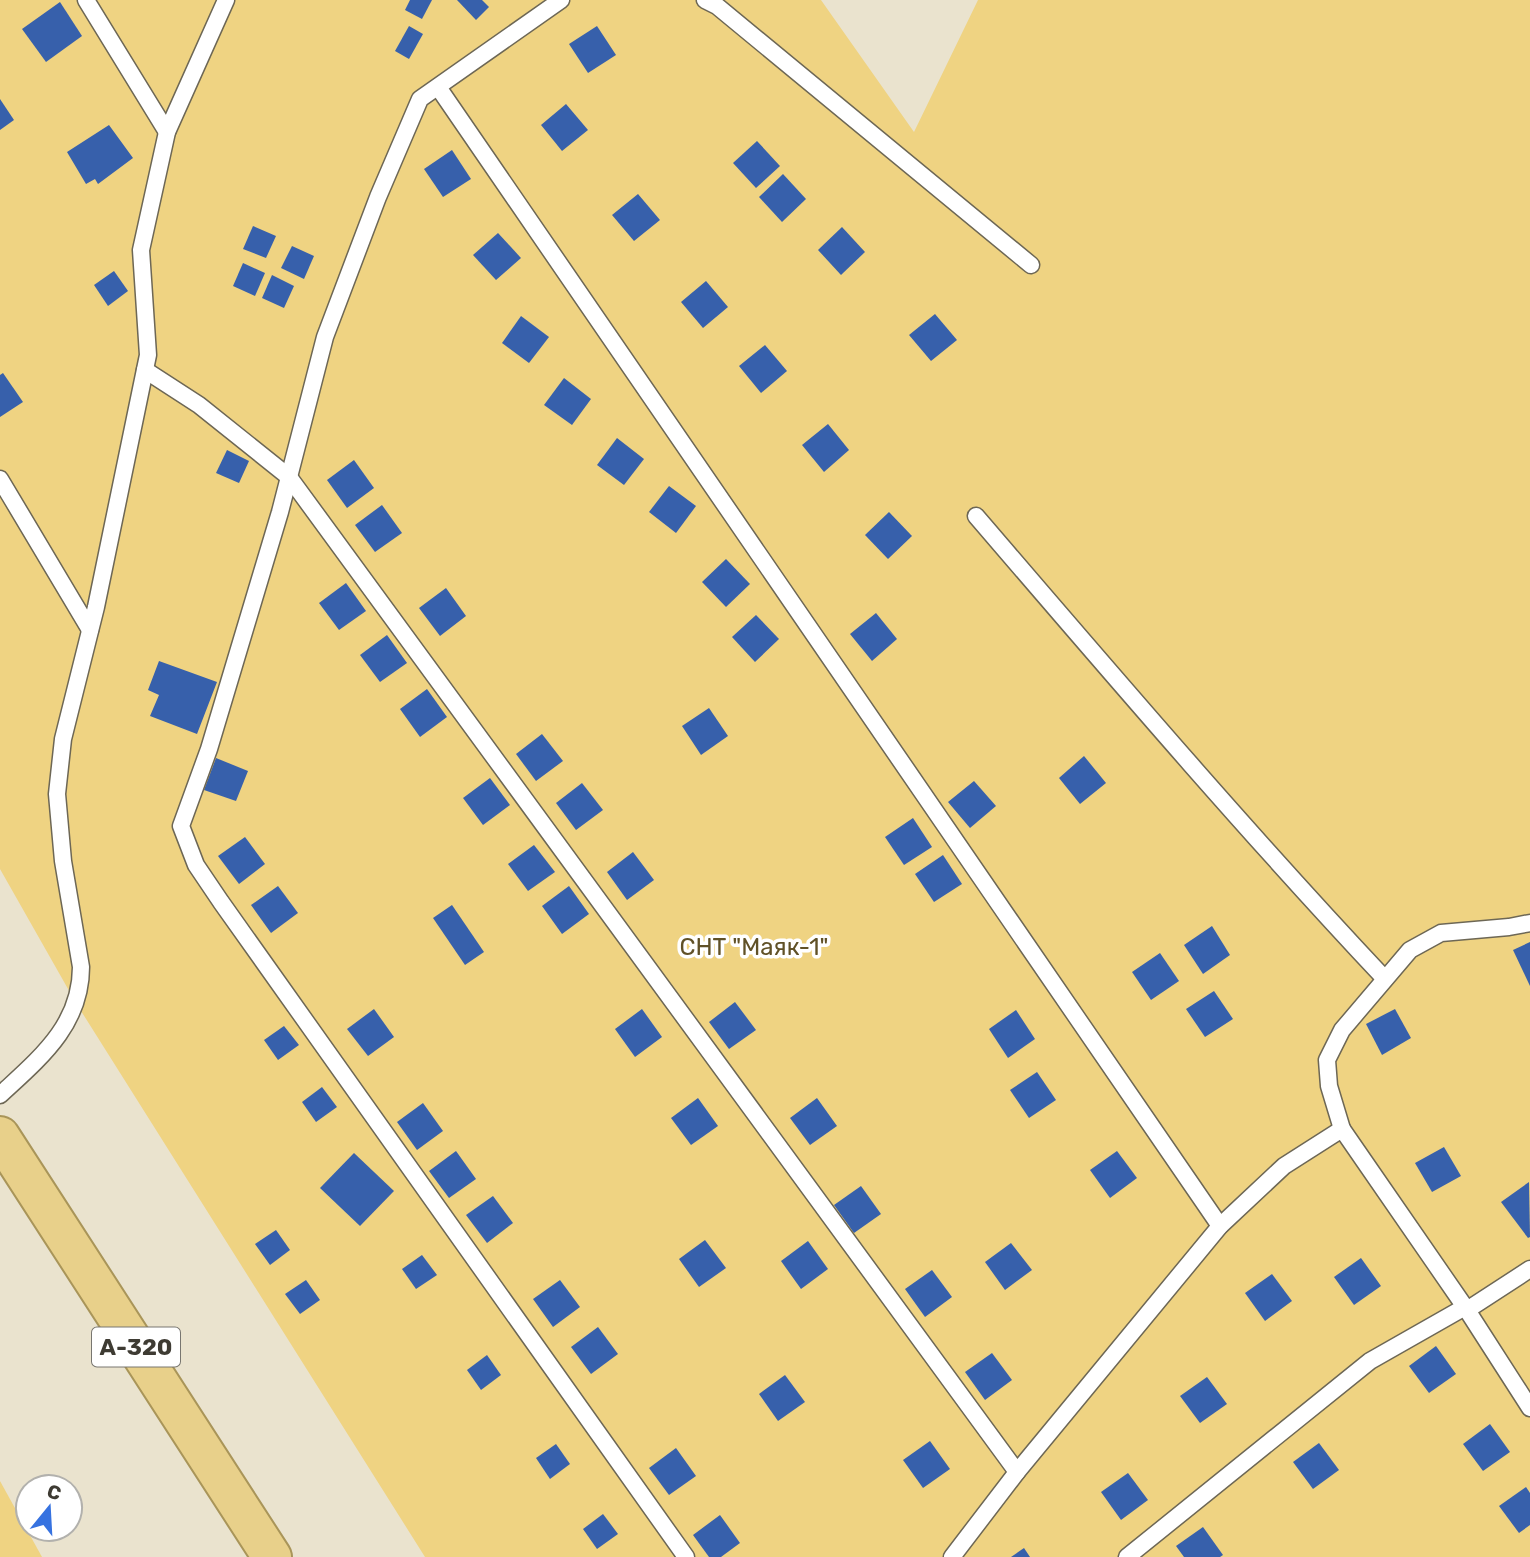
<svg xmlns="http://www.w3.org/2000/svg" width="1530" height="1557" font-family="Rubik,sans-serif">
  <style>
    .green { fill: #efd382 }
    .building { fill: #3760ab }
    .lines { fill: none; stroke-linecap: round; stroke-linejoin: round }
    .service-casing { stroke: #6d6755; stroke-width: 19 }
    .trunk-casing { stroke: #a99559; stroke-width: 42 }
    .service { stroke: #fff; stroke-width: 16 }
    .trunk { stroke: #e8d08a; stroke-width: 38 }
    .labels { text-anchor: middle; stroke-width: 7; stroke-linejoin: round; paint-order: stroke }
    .shield { fill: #fff; stroke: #787670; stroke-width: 2 }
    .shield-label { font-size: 23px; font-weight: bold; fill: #3e3b33 }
    .park-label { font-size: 24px; fill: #605127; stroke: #fff }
  </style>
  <rect width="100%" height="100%" fill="#eae3ce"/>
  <g class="green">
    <polygon points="0,0 821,0 914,132 978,0 1530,0 1530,1557 425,1557 76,1003 0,869"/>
    <polygon points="0,1481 42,1557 0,1557"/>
  </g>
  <g class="building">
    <polygon points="410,0 432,0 422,19 405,10"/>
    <polygon points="457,0 482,0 489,7 476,20"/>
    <polygon points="60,2 82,36 46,62 22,29"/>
    <polygon points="409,26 423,34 409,59 395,51"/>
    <polygon points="597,26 616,55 588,73 569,44"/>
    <polygon points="0,99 14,120 0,130"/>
    <polygon points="566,104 588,130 562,151 541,125"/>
    <polygon points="109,125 133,158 98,184 95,179 86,184 67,152"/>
    <polygon points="757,141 780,166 756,188 733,163"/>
    <polygon points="452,150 471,179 443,197 424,169"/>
    <polygon points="783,174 806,199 782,222 759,197"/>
    <polygon points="638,194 660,220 634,241 612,215"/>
    <polygon points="253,226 276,236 266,258 243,249"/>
    <polygon points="842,227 865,252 841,275 818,250"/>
    <polygon points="498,233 521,258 496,280 473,255"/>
    <polygon points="292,246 314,256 304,279 281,268"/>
    <polygon points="243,263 265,273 255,296 233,286"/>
    <polygon points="114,271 128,291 108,306 94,285"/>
    <polygon points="272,275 294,286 284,308 262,298"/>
    <polygon points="706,281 728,307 703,328 681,302"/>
    <polygon points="935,314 957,340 931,361 909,335"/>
    <polygon points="521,316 549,337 529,363 502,343"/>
    <polygon points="765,345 787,371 761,393 739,366"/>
    <polygon points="3,373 23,402 0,417 0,375"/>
    <polygon points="564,378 591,399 572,425 544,405"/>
    <polygon points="828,424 849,450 824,472 802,445"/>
    <polygon points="617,438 644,459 624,485 597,465"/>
    <polygon points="227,450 249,461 239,483 216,473"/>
    <polygon points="354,460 374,488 347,508 327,480"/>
    <polygon points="669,486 696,506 676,533 649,512"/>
    <polygon points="382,505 402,533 375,552 355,525"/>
    <polygon points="889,512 912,536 888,559 865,535"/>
    <polygon points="726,559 750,584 726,607 702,582"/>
    <polygon points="346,583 366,611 339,630 319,603"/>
    <polygon points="446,588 466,616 440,636 419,608"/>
    <polygon points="876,613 897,639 872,661 850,634"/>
    <polygon points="756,615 779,639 755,662 732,637"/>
    <polygon points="387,635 407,663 380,682 360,655"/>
    <polygon points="159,661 217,682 197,734 150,716 159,695 148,690"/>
    <polygon points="427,689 447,717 420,737 400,709"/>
    <polygon points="709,708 728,736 701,755 682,726"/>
    <polygon points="542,734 563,761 536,781 516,754"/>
    <polygon points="1084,756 1106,783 1080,804 1059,778"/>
    <polygon points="216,758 248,771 236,801 204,790"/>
    <polygon points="490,778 510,805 483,825 463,798"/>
    <polygon points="974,781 996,806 970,828 948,802"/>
    <polygon points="582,783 603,810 576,830 556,803"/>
    <polygon points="913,818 932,847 904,865 885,837"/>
    <polygon points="245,837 265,864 239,884 218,856"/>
    <polygon points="534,845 555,872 528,891 508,864"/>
    <polygon points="633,852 654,880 627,900 607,872"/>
    <polygon points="943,855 962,884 934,902 915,874"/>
    <polygon points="278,886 298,913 271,933 251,905"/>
    <polygon points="569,886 589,914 562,934 542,906"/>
    <polygon points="452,905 484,952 465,965 433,918"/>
    <polygon points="1212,926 1230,955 1203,974 1184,945"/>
    <polygon points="1530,942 1530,986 1513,950"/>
    <polygon points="1160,953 1179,981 1151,1000 1132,972"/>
    <polygon points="1214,991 1233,1019 1205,1037 1186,1009"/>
    <polygon points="735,1002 756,1030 729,1049 709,1022"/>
    <polygon points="374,1009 394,1037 368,1056 347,1029"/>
    <polygon points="642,1009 662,1037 635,1057 615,1029"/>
    <polygon points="1395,1009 1411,1038 1382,1055 1366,1024"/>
    <polygon points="1016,1010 1035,1039 1008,1058 989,1029"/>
    <polygon points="284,1026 299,1045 278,1060 264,1040"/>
    <polygon points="1037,1072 1056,1100 1029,1118 1010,1090"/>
    <polygon points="322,1087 337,1107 316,1122 302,1102"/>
    <polygon points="698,1098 718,1126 691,1145 671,1118"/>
    <polygon points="817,1098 837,1126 810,1145 790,1118"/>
    <polygon points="423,1103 443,1131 417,1150 397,1122"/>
    <polygon points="1444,1147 1461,1176 1432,1192 1415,1163"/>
    <polygon points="456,1151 476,1179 449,1198 429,1171"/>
    <polygon points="1117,1151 1137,1178 1110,1198 1090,1170"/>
    <polygon points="354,1153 394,1191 360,1226 320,1188"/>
    <polygon points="1529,1182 1530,1237 1528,1238 1501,1202"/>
    <polygon points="861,1186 881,1214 854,1233 834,1205"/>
    <polygon points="493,1196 513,1223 487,1243 466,1215"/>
    <polygon points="276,1230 290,1250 270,1265 255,1244"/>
    <polygon points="705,1240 726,1268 699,1287 679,1259"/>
    <polygon points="808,1241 828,1269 801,1289 781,1261"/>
    <polygon points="1011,1243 1032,1270 1005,1290 985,1262"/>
    <polygon points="422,1255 437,1275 416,1289 402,1269"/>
    <polygon points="1361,1258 1381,1286 1354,1305 1334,1277"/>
    <polygon points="932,1270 952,1297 925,1317 905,1289"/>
    <polygon points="1272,1274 1292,1301 1265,1321 1245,1293"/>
    <polygon points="306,1280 320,1300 300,1314 285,1294"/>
    <polygon points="560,1280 580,1307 553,1327 533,1299"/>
    <polygon points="598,1327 618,1354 591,1374 571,1347"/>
    <polygon points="1436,1346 1456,1374 1429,1393 1409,1366"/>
    <polygon points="992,1353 1012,1380 985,1400 965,1372"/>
    <polygon points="487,1355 501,1375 481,1390 467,1370"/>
    <polygon points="785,1375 805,1402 778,1421 759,1394"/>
    <polygon points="1207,1377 1227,1404 1200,1423 1180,1396"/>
    <polygon points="1490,1424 1510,1452 1483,1471 1463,1444"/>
    <polygon points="930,1441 950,1469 923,1488 903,1460"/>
    <polygon points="1319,1443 1339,1470 1313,1489 1293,1462"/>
    <polygon points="556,1444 570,1464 550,1479 536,1458"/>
    <polygon points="676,1448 696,1476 669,1495 649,1468"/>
    <polygon points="1128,1473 1148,1500 1121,1520 1101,1492"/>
    <polygon points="1526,1487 1530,1493 1530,1525 1519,1533 1499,1506"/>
    <polygon points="603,1514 618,1534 597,1549 583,1529"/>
    <polygon points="720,1515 740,1543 721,1557 709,1557 693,1535"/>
    <polygon points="1203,1527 1223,1555 1220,1557 1184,1557 1176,1546"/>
    <polygon points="1024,1548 1030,1557 1011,1557"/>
  </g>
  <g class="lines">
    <defs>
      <g id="service">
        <polyline points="86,0 167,132"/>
        <polyline points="561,0 420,99 378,197 325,337 280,512 209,749 181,826 196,865 221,902 686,1557"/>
        <polyline points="705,0 717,6 1031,265"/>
        <polyline points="438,87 1220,1226"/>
        <polyline points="145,370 199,405 289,477 1017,1472"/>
        <polyline points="0,479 90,630"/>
        <path d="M976,516C1110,672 1244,829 1385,979"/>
        <path d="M0,1095C40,1058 81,1025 81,967L63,861L57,794L63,739L96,607L148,355L141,250L167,132L226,0"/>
        <polyline points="1342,1129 1329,1086 1327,1060 1342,1030 1410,950 1441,933 1509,927 1530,923"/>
        <polyline points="1467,1310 1530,1269"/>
        <polyline points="952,1557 1017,1472 1220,1226 1284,1166 1342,1129 1467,1310 1530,1408"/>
        <polyline points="1127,1557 1370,1361 1465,1307"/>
      </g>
      <polyline id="trunk" points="0,1136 272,1557"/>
    </defs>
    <use href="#service" class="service-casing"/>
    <use href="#trunk" class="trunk-casing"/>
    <use href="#service" class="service"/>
    <use href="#trunk" class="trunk"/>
  </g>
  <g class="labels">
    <rect class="shield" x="92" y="1327.5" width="88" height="39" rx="5"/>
    <g class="shield-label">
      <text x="136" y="1355">А-320</text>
    </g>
    <g class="park-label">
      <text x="754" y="955">СНТ "Маяк-1"</text>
    </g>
  </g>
  <g transform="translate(49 1508) rotate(18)"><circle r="33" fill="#ffffff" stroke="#b2b1ad" stroke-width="2"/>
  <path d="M0-5L12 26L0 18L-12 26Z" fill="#3672e0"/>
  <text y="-10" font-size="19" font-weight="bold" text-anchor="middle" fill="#3e3b33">С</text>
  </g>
</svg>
